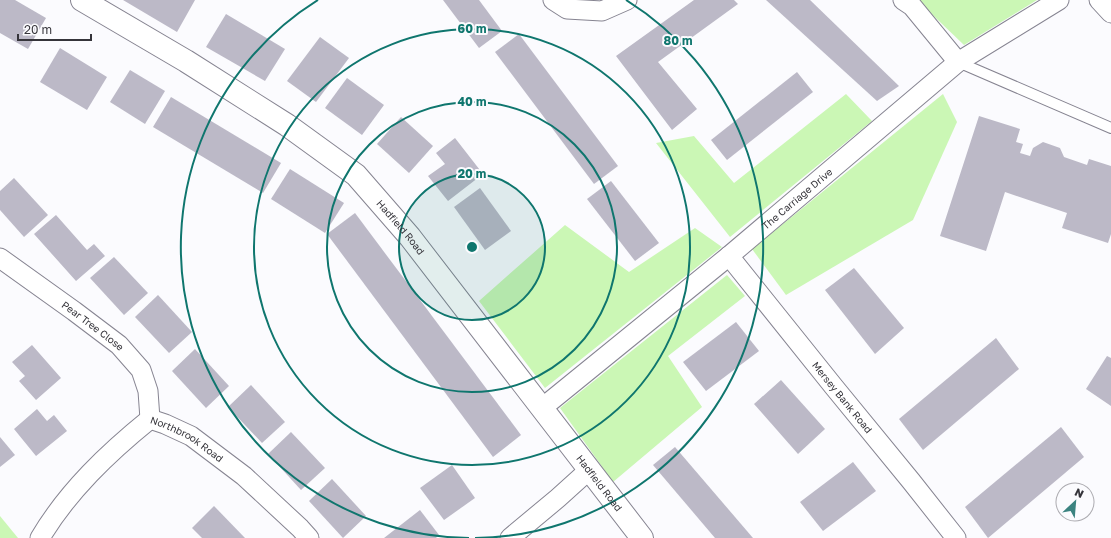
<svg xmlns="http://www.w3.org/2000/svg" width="1111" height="538" font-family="'Golos Text',sans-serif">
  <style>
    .green { fill: #cbf7b5 }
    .building { fill: #bcb9c7 }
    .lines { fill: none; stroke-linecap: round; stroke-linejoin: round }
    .service-casing { stroke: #868491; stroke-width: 12 }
    .minor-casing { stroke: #868491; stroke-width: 21 }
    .tertiary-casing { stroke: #868491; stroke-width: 24 }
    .service { stroke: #fff; stroke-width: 10 }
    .minor { stroke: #fff; stroke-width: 19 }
    .tertiary { stroke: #fff; stroke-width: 22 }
    .ring { fill: none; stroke: #0f766e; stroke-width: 2 }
    .labels { text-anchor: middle; stroke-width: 4; stroke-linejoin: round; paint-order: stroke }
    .street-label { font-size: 10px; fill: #35343a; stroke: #fbfbfe }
    .centre { fill: #0f766e; stroke: #fbfbfe; stroke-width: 2 }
    .ring-label { font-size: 12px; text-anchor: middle; font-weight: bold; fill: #0f766e; stroke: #fbfbfe; stroke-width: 4; stroke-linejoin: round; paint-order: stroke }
  </style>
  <rect width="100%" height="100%" fill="#fbfbfe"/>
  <g class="green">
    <polygon points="917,0 1037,0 964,45"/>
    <polygon points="846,94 872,121 730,237 656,143 694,136 734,183"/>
    <polygon points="943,94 957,122 913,220 786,295 752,249"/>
    <polygon points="565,225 629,272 695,228 722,247 545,388 479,301"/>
    <polygon points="727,275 745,296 668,356 702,407 613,482 560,408"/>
    <polygon points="0,516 18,538 0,538"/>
  </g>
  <g class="building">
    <polygon points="0,0 15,0 46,18 28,49 0,33"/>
    <polygon points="123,0 195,0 177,32"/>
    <polygon points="443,0 479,0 502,31 479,48"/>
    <polygon points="694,0 734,0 738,4 658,62 697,109 672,130 616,56"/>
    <polygon points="766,0 810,0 899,86 877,101"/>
    <polygon points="226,14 285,49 265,81 206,47"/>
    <polygon points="519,34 618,166 594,184 495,52"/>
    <polygon points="320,37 349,58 316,102 287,81"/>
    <polygon points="60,48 107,77 87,110 40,82"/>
    <polygon points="130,70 165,91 145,124 110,102"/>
    <polygon points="797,72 813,92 727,160 711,140"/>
    <polygon points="347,78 384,105 362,135 325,108"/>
    <polygon points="171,97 281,163 263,193 153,127"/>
    <polygon points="979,116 1020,129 1016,142 1023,144 1020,153 1030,156 1033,148 1043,142 1060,148 1064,157 1087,165 1089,159 1111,166 1111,234 1108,243 1062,228 1067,213 1005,192 986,251 940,236"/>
    <polygon points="401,117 433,146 409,173 377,144"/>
    <polygon points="455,138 483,174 448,201 428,176 445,164 436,153"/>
    <polygon points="290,169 344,203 325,233 271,199"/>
    <polygon points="14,178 48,215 24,237 0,210 0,191"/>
    <polygon points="611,181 659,243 635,261 587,199"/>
    <polygon points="480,188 511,231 485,250 454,207"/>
    <polygon points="355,213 521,435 493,457 327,234"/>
    <polygon points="56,215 87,250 94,244 105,256 76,281 34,234"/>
    <polygon points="114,257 148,293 124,315 90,278"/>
    <polygon points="854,268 904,328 875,354 825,290"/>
    <polygon points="158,295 192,332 169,353 135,317"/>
    <polygon points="736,322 759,351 706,391 683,362"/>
    <polygon points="996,338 1019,369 923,450 899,419"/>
    <polygon points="32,345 61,378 36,400 19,381 25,376 12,362"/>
    <polygon points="195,349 229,386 206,408 172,371"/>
    <polygon points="1107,356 1111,358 1111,406 1086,389"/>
    <polygon points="781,380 825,429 798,454 754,404"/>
    <polygon points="251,385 285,422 262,443 228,407"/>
    <polygon points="37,409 47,421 54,415 67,431 36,456 14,429"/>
    <polygon points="1061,427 1084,457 988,538 965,507"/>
    <polygon points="291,432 325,468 301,490 268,454"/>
    <polygon points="0,437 15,455 0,467"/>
    <polygon points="675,447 753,538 715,538 653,465"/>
    <polygon points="853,462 876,491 823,531 800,502"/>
    <polygon points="452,465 475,498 444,520 420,488"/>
    <polygon points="332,479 366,516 343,538 309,501"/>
    <polygon points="214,506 245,538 202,538 192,528"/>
    <polygon points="420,510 439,535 436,538 384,538"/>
  </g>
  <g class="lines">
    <defs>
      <polyline id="service" points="958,62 1111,128"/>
      <g id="minor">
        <polyline points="553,0 567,9 602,11 627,0"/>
        <polyline points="903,0 912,6 958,62"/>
        <polyline points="1099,0 1111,13"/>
        <path id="s1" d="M729,256L834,387L911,481L956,538"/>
        <path id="s2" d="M0,258L74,311L119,345L141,370L148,391L150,419"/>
        <path id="s3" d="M542,408L729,256L958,62L1059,0"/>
        <path id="s4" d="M40,538C68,491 108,453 150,419L165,424L191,436L244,476L300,528L309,538"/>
        <polyline points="510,538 558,498 589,470"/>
      </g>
      <g id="tertiary">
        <path id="s5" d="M82,0L186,61L287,125L356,175L410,237L642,538"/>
      </g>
    </defs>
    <use href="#service" class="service-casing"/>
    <use href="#minor" class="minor-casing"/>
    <use href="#tertiary" class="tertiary-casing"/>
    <use href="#service" class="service"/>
    <use href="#minor" class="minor"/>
    <use href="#tertiary" class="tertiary"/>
  </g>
  <circle cx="472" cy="247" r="73" fill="#0f766e" fill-opacity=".12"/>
  <g class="ring">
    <circle cx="472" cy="247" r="73"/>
    <circle cx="472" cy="247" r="145"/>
    <circle cx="472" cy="247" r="218"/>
    <path d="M469 538A291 291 0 0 1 318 0M626 0A291 291 0 0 1 475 538"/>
  </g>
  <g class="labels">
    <g class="street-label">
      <text dy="4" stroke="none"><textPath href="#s3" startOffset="330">The Carriage Drive</textPath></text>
      <text dy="4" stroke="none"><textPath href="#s5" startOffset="394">Hadfield Road</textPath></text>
      <text dy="4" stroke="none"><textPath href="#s2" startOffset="115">Pear Tree Close</textPath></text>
      <text dy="4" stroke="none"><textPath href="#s1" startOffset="181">Mersey Bank Road</textPath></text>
      <text dy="4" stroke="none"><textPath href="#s4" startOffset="205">Northbrook Road</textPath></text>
      <text dy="4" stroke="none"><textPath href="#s5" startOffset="718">Hadfield Road</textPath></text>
    </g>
  </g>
  <circle cx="472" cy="247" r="6" class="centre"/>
  <g class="ring-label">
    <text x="472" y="33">60 m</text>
    <text x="678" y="45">80 m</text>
    <text x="472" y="106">40 m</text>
    <text x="472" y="178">20 m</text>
  </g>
  <g transform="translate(1075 502) rotate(26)"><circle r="19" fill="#fbfbfe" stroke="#acabb0"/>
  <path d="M0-3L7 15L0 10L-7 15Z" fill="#3b8380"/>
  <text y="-6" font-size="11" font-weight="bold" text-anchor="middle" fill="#35343a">N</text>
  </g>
  <path d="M18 34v6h73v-6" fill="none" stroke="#35343a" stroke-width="2"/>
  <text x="24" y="34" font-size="12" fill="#35343a" stroke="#fbfbfe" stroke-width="3" paint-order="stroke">20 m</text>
</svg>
